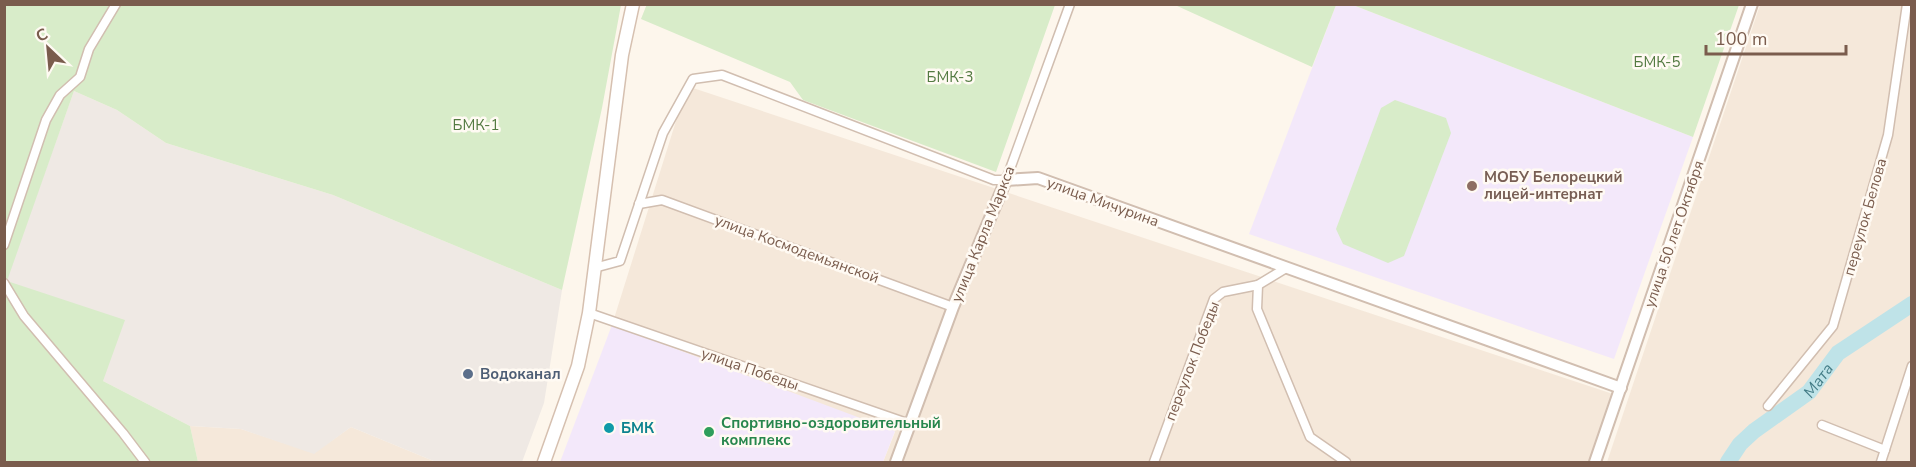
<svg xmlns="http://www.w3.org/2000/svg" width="1916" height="467" font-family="'Nunito Sans',sans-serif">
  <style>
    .residential { fill: #f5e8da }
    .industrial { fill: #efe9e4 }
    .education { fill: #f3e8fa }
    .green { fill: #d8ecc9 }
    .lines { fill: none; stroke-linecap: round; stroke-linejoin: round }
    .river { stroke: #bfe3e8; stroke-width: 16 }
    .minor-casing { stroke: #d1beb0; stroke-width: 11 }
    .tertiary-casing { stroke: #d1beb0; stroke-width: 14 }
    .secondary-casing { stroke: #d6c0b0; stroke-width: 15 }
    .minor { stroke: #fff; stroke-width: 8 }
    .tertiary { stroke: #fff; stroke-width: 10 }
    .secondary { stroke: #fff; stroke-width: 12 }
    .education-dot { fill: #8d6e63; stroke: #fffaf3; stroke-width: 2 }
    .service-dot { fill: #5c6f8a; stroke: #fffaf3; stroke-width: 2 }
    .culture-dot { fill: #0f9aa8; stroke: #fffaf3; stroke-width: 2 }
    .leisure-dot { fill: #2e9e5b; stroke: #fffaf3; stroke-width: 2 }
    .labels { text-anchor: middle; stroke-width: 5; stroke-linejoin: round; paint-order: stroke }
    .park-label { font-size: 15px; fill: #537a41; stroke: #fffaf3 }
    .education-label { font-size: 15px; font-weight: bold; fill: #785e54; stroke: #fffaf3; text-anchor: start }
    .street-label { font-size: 15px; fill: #7a5c4d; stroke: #fffaf3 }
    .service-label { font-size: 15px; font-weight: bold; fill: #4e5e75; stroke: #fffaf3; text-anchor: start }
    .leisure-label { font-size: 15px; font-weight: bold; fill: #27864d; stroke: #fffaf3; text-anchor: start }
    .culture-label { font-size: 15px; font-weight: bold; fill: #0d838f; stroke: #fffaf3; text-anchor: start }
    .water-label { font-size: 16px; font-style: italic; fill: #437c86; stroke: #fffaf3 }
  </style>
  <rect width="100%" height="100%" fill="#fdf6ec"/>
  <g class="residential">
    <polygon points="1760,5 1911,5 1911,462 1607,462"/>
    <polygon points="687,86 1613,394 1589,462 883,462 895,432 612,325"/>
    <polygon points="190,426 241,429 314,453 351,427 436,462 198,462"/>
  </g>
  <polygon class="industrial" points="74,91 117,110 166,143 333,195 562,290 544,403 522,462 436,462 351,427 314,454 241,429 190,426 103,381 6,281"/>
  <g class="education">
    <polygon points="1336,5 1353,5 1693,137 1614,359 1249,234"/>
    <polygon points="612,325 895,431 883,462 560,462"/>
  </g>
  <g class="green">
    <polygon points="647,4 1055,4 1055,5 996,172 803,100 790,82 641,19"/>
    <polygon points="4,5 621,5 602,108 562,290 333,195 166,143 117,110 74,91 7,281 125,320 103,381 190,426 198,462 5,462"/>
    <polygon points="1175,5 1336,5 1312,67"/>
    <polygon points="1353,5 1739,5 1693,137"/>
    <polygon points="1395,100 1446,118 1451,133 1404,256 1388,263 1343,244 1336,229 1381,108"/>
  </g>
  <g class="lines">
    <path class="river" id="s1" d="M1728,462L1740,444L1754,431L1809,392L1838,353L1912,304"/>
    <defs>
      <g id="minor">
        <polyline points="639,204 662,200 953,307"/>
        <polyline points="4,245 46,120 60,95 80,77 89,49 116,4"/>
        <polyline points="594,268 620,261 663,133 693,79 722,75 994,180 1006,180 1070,4"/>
        <polyline points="4,283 24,316 123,433 145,462"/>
        <polyline points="1258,285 1257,309 1310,437 1346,462"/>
        <polyline points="589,313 910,424"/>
        <polyline points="1768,406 1833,326 1888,135 1907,4"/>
        <polyline points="1822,425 1885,450"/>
        <polyline points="1154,462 1214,299 1223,292 1258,285 1286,268"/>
        <polyline points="1881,462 1912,366"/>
      </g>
      <g id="tertiary">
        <polyline points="896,462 953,307 1006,180 1038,178 1621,388"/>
        <polyline points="1595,462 1752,4"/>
      </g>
      <polyline id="secondary" points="544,462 578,366 589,313 622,55 633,4"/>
    </defs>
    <use href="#minor" class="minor-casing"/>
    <use href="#tertiary" class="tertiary-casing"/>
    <use href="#secondary" class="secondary-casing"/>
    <use href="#minor" class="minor"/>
    <use href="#tertiary" class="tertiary"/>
    <use href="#secondary" class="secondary"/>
  </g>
  <circle class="education-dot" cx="1472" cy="186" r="6"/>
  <circle class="service-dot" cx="468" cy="374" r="6"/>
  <circle class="culture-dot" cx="609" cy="428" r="6"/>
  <circle class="leisure-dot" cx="709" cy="432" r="6"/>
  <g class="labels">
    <g class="park-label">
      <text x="1657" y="67">БМК-5</text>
      <text x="950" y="82">БМК-3</text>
      <text x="476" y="130">БМК-1</text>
    </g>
    <g class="education-label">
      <text x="1484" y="182">МОБУ Белорецкий<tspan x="1484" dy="17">лицей-интернат</tspan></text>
    </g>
    <g class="street-label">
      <text transform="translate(1103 202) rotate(20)" y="5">улица Мичурина</text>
      <text transform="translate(1865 217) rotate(-74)" y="5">переулок Белова</text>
      <text transform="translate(983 234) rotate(-68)" y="5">улица Карла Маркса</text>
      <text transform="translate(1674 234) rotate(-71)" y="5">улица 50 лет Октября</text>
      <text transform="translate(797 249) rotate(20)" y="5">улица Космодемьянской</text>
      <text transform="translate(1192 361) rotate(-69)" y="5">переулок Победы</text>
      <text transform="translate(750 369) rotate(19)" y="5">улица Победы</text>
    </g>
    <g class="service-label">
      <text x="480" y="379">Водоканал</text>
    </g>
    <g class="leisure-label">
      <text x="721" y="428">Спортивно-оздоровительный<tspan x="721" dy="17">комплекс</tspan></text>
    </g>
    <g class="culture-label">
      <text x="621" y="433">БМК</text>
    </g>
    <g class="water-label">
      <text dy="6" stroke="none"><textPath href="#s1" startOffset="123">Мата</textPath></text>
    </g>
  </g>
  <rect width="1916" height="467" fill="none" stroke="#7a5c4d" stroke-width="12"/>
  <g transform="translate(48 48) rotate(334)" stroke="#fffaf3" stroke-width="4.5" paint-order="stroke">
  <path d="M0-4.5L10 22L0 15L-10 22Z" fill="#7a5c4d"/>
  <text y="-9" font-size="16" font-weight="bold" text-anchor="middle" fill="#7a5c4d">С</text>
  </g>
  <path d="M1706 45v9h140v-9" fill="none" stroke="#7a5c4d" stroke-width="3"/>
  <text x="1715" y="45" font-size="18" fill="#7a5c4d" stroke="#fffaf3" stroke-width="4.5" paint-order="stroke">100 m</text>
</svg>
